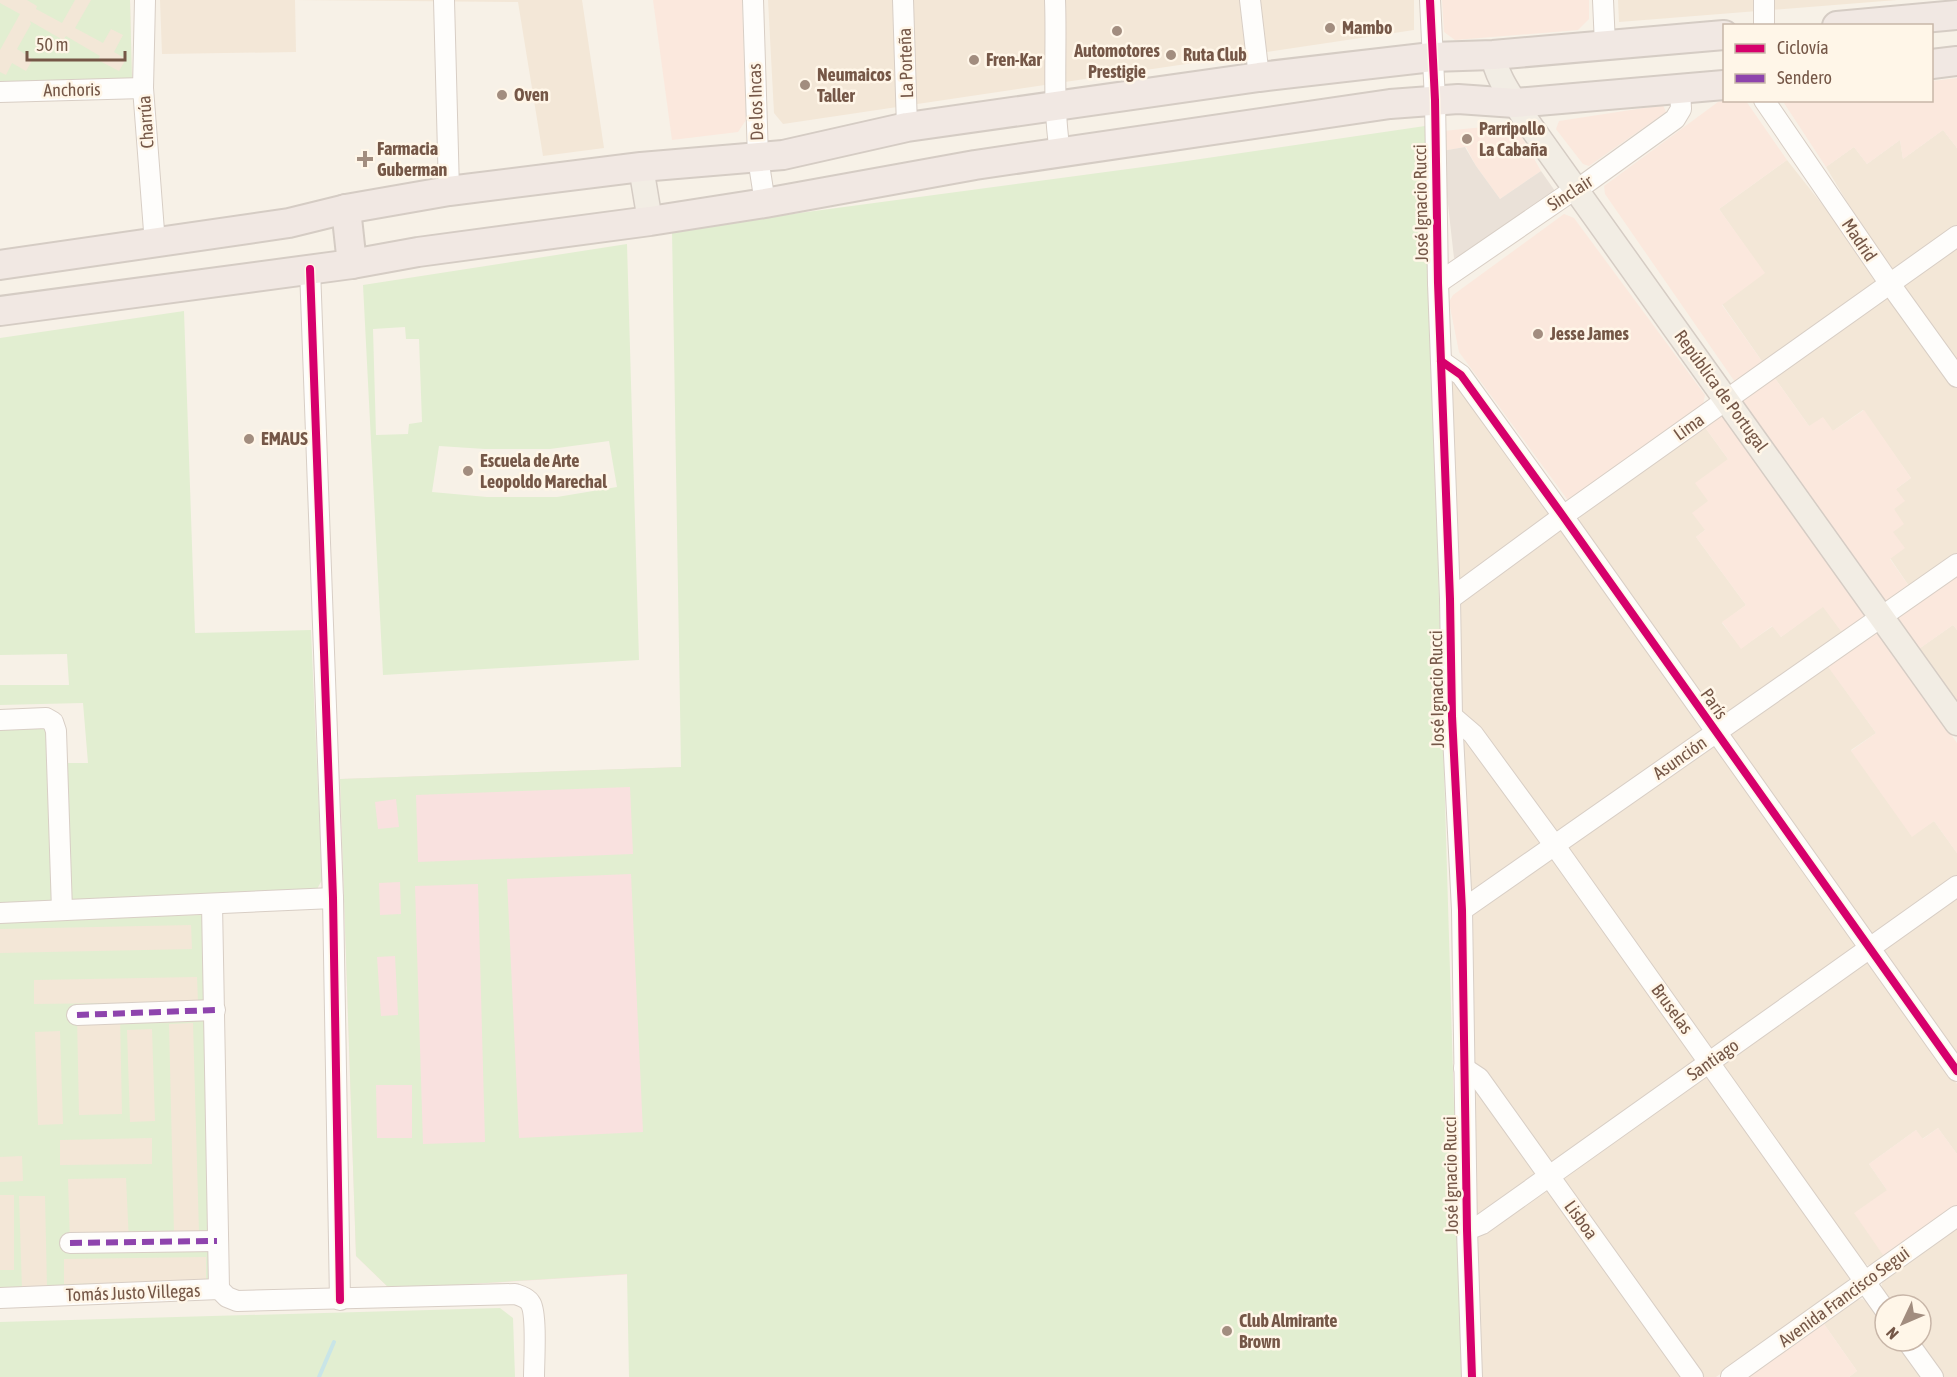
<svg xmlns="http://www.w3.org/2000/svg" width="1957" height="1377" font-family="'Asap Condensed',sans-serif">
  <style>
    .residential { fill: #f3e7d7 }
    .commercial { fill: #fbe8dd }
    .industrial { fill: #eae1d8 }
    .medical { fill: #f9e1df }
    .green { fill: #e2eed1; fill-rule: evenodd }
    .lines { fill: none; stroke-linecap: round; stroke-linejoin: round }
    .stream { stroke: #c9e5e7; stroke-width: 4 }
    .minor-casing { stroke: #d8cec5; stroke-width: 22 }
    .major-casing { stroke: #d5ccc4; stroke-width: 27 }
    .highway-casing { stroke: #d5ccc4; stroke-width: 32 }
    .minor { stroke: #fefdfb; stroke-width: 20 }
    .major { stroke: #f2ede4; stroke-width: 24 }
    .highway { stroke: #f1e8e3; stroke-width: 28 }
    .quiet { stroke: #8e44ad; stroke-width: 6; stroke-dasharray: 12 6; stroke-linecap: butt }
    .cycleway-casing { stroke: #fff6e8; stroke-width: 11 }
    .cycleway { stroke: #d6006c; stroke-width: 8 }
    .poi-dot { fill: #a28d7f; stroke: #fff6e8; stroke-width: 2 }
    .labels { text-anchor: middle; stroke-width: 5; stroke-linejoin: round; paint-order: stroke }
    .poi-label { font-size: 18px; font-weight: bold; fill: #755747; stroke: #fff6e8; text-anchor: start }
    .street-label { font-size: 18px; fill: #755747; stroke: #fff6e8 }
  </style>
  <rect width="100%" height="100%" fill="#f7f1e7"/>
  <g class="residential">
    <polygon points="0,0 130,0 132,81 0,82"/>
    <polygon points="160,0 582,0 604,148 543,156 518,2 295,0 296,52 162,54"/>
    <polygon points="768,0 1414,0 1414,30 783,124 774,113"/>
    <polygon points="1618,0 1897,0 1619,22"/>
    <polygon points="1943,130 1957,148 1957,230 1897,272 1888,270 1826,167 1854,147 1867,164 1900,140 1903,159"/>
    <polygon points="1787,160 1874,270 1877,284 1766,367 1722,304 1764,273 1719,209"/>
    <polygon points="1957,245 1957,367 1903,287 1908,281"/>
    <polygon points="1883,298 1890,298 1957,385 1957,555 1911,589 1890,558 1896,489 1911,478 1863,410 1833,431 1809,426 1774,377"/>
    <polygon points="1452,383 1459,385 1854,940 1857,947 1702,1057 1851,1276 1842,1288 1716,1377 1477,1377 1447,389"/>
    <polygon points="1704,426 1728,459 1708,501 1705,530 1696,537 1746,605 1722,623 1741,648 1773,626 1781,637 1823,606 1844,635 1719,722 1580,529 1579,521 1581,514"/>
    <polygon points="1953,625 1957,630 1957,708 1916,651"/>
    <polygon points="1826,663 1876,733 1851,750 1912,836 1934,821 1957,853 1957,877 1872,935 1730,737 1732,731"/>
    <polygon points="0,725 55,919 202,915 212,1286 0,1295"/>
    <polygon points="1957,895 1957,1062 1884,955 1884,949"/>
    <polygon points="1865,960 1874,963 1957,1084 1957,1154 1938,1128 1922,1139 1916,1130 1869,1164 1887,1190 1885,1258 1875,1265 1868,1265 1861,1262 1723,1067 1723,1062"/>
    <polygon points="1957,1228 1957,1377 1940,1377 1914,1341 1921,1341 1921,1305 1888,1305 1881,1291 1882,1283 1887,1278"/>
    <polygon points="1862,1299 1873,1305 1885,1322 1885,1341 1899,1341 1924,1377 1849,1377 1857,1371 1824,1324 1857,1300"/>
  </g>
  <g class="commercial">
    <polygon points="653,0 742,0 746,120 738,132 672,140"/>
    <polygon points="1442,0 1589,0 1589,19 1578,30 1455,40 1444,32"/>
    <polygon points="1957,78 1957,148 1943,130 1903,159 1900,140 1867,164 1854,147 1826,167 1784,103 1788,100 1932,100 1932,81"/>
    <polygon points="1724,100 1746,101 1787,160 1719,209 1765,273 1722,305 1766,367 1735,382 1605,194 1604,186 1718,102"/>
    <polygon points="1663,105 1666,112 1589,166 1583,164 1556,129 1559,121"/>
    <polygon points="1505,125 1518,130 1541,171 1500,199 1476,166 1466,147 1442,151 1443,131"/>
    <polygon points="1564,214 1574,218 1705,395 1703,405 1576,499 1567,499 1459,352 1449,302 1453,295"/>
    <polygon points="1774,377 1809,426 1823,417 1833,431 1864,410 1911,478 1896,489 1905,501 1894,509 1904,524 1893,532 1905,548 1890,559 1911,589 1892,602 1884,601 1743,409 1743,401 1746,397"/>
    <polygon points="1718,416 1726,417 1864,611 1865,616 1863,621 1844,635 1823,607 1781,637 1772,626 1741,649 1722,622 1746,605 1696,537 1705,530 1692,513 1708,501 1695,483 1728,459 1704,426"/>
    <polygon points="1957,570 1957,630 1953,625 1916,651 1896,621 1897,615"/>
    <polygon points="1875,632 1881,634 1957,743 1957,853 1934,821 1912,837 1851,751 1876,733 1826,664"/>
    <polygon points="1938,1128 1957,1154 1957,1206 1885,1258 1854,1213 1887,1190 1869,1164 1916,1130 1923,1139"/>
    <polygon points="1824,1324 1857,1371 1849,1377 1748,1377"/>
  </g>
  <polygon class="industrial" points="1465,147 1476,166 1500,199 1541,171 1555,191 1461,257 1454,258 1442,151"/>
  <polygon class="medical" points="681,767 700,1270 390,1289 356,1256 340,779"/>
  <g class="green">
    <polygon points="27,0 75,0 62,23 36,9 37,6"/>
    <polygon points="91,0 130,0 132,81 0,82 0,72 6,75 12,63 26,71 33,59 17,49 31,24 30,21 63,40 66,36 100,56 98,60 119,71 126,59 114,52 123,35 111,29 103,43 75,28"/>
    <polygon points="0,3 20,14 0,50"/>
    <path d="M1425,126L1462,1377H629L627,1274L390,1289L356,1256L340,779L681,767L672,230L1173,163ZM630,787L633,854L418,862L416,795ZM396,799L399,827L378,829L375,802ZM631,874L643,1132L519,1138L507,879ZM400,882L401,914L380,915L379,883ZM478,884L485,1142L423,1144L415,886ZM395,956L398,1015L381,1016L377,957ZM376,1085H412V1138H377Z"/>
    <path d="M627,244L639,660L383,675L363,285ZM405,327L406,339H419L422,422L409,424L408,434L376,435L373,329ZM609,441L617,487L557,497H487L432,492L439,446L485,449H550Z"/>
    <polygon points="184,311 195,633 311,630 322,880 316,891 73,902 69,897 67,763 88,763 83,703 0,705 0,685 69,685 67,654 0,655 0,338"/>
    <path d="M0,725L47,726L55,919L202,915L212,1286L0,1295V1270H14V1195H0V1182L23,1181L22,1156L0,1157V953L192,949L191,925L0,929ZM197,977L198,1002L34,1004V980ZM120,1014L122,1114L79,1115L77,1015ZM193,1023L199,1233L174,1234L169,1024ZM152,1029L155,1121L130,1122L127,1030ZM60,1031L63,1124L38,1125L35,1032ZM152,1138V1164L60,1165V1140ZM126,1178L129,1242L70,1243L68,1179ZM19,1196H45L47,1288L22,1289ZM206,1257V1282L64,1284V1259Z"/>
    <polygon points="500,1308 513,1318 515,1377 0,1377 0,1322"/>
  </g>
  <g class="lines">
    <polyline class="stream" points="319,1377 334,1342"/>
    <defs>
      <g id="minor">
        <polyline points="145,0 143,88 155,244"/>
        <polyline points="444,0 449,191"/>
        <polyline points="753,0 758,158 765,203"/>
        <polyline points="903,0 907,127"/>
        <path d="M1055,0C1057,51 1052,102 1060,152"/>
        <polyline points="1250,0 1259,77"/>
        <polyline points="1430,0 1435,100 1438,283 1450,599 1452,716 1462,910 1467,1230 1472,1377"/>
        <polyline points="1603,0 1605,45"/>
        <polyline points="1764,0 1764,26"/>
        <polyline points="0,92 143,88"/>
        <polyline points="1764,100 1890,284 1957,377"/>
        <polyline points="310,269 333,898 340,1300"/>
        <polyline points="1438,283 1575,189 1585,184 1675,119 1681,109 1680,89"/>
        <polyline points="1441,361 1461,375 1563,516 1957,1071"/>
        <polyline points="1450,599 1563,516 1957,236"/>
        <polyline points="1452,716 1473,734 1555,846 1885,1310"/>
        <polyline points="0,720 46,718 53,722 56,731 62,910"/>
        <polyline points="212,904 219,1289"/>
        <polyline points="1462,910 1957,564"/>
        <polyline points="0,913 333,898"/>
        <polyline points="77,1015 215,1010"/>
        <polyline points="1464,1068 1479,1078 1693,1377"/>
        <polyline points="1467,1230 1482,1224 1957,886"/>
        <polyline points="70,1243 217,1241"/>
        <path d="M0,1298L219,1289L227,1297L237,1301L515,1294C521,1296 528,1298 531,1304C537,1316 534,1362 534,1377"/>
        <polyline points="1907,1341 1933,1377"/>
        <polyline points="1731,1377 1957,1216"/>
      </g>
      <g id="major">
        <path d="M1493,55C1497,79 1512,97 1524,117L1957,723"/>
        <polyline points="641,167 650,221"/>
      </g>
      <g id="highway">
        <polyline points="1837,26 1957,15"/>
        <polyline points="1932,64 1957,61"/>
        <polyline points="346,209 352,264"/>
        <polyline points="0,265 289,223 346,209 449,191 641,167 783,155 907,127 1259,77 1432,57 1493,55 1724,35"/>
        <polyline points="0,311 352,264 418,252 650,221 765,203 975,165 1390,104 1458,99 1515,103 1724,85"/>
      </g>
    </defs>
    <use href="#minor" class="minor-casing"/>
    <use href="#major" class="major-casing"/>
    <use href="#highway" class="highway-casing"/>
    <use href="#minor" class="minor"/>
    <use href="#major" class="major"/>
    <use href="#highway" class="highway"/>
    <g class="quiet">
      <polyline points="77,1015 215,1010"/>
      <polyline points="70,1243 217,1241"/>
    </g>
    <defs>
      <g id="cycleway">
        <polyline points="1430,0 1435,100 1438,283 1450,599 1452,716 1462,910 1467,1230 1472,1377"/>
        <polyline points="310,269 333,898 340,1300"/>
        <polyline points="1441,361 1461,375 1563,516 1957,1071"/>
      </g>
    </defs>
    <use href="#cycleway" class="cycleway-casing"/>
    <use href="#cycleway" class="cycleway"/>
  </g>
  <g class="poi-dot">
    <circle cx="1330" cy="28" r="6"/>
    <circle cx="1117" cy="31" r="6"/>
    <circle cx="1171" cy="55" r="6"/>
    <circle cx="974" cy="60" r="6"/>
    <circle cx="805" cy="85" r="6"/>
    <circle cx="502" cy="95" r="6"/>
    <circle cx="1467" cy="139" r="6"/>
    <path d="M362 150h6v6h6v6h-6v6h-6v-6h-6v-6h6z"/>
    <circle cx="1538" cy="334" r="6"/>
    <circle cx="249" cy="439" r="6"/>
    <circle cx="468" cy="471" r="6"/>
    <circle cx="1227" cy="1331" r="6"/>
  </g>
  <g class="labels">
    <g class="poi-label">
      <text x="1342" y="34">Mambo</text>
      <text x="1117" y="57" text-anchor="middle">Automotores<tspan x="1117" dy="21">Prestigie</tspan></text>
      <text x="1183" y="61">Ruta Club</text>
      <text x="986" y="66">Fren-Kar</text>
      <text x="817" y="81">Neumaicos<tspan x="817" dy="21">Taller</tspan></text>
      <text x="514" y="101">Oven</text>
      <text x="1479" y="135">Parripollo<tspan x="1479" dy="21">La Cabaña</tspan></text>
      <text x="377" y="155">Farmacia<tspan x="377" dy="21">Guberman</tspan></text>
      <text x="1550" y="340">Jesse James</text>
      <text x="261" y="445">EMAUS</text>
      <text x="480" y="467">Escuela de Arte<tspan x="480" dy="21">Leopoldo Marechal</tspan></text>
      <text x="1239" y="1327">Club Almirante<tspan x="1239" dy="21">Brown</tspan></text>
    </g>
    <g class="street-label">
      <text transform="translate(906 63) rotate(-92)" y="6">La Porteña</text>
      <text transform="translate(72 90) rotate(-1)" y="6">Anchoris</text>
      <text transform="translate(756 102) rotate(-92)" y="6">De los Incas</text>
      <text transform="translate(146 122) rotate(-94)" y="6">Charrúa</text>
      <text transform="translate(1570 193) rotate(-33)" y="6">Sinclair</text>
      <text transform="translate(1421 203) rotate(-91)" y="6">José Ignacio Rucci</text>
      <text transform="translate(1859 240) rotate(56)" y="6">Madrid</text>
      <text transform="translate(1721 391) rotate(54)" y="6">República de Portugal</text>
      <text transform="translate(1689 427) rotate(-35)" y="6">Lima</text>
      <text transform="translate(1437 689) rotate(-91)" y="6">José Ignacio Rucci</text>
      <text transform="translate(1714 704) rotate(55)" y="6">París</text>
      <text transform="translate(1680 758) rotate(-35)" y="6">Asunción</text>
      <text transform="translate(1672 1009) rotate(54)" y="6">Bruselas</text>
      <text transform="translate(1713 1060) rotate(-35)" y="6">Santiago</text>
      <text transform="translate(1451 1175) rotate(-91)" y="6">José Ignacio Rucci</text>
      <text transform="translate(1581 1220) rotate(54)" y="6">Lisboa</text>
      <text transform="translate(133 1293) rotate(-2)" y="6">Tomás Justo Villegas</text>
      <text transform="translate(1844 1297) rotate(-36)" y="6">Avenida Francisco Segui</text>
    </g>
  </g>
  <rect x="1723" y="24" width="210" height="78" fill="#fff6e8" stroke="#c8b6a8" stroke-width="1.5"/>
  <rect x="1735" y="44" width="30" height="9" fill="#d6006c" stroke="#c8b6a8" stroke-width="1.5"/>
  <text x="1777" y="54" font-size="18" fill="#755747">Ciclovía</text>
  <rect x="1735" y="74" width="30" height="9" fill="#8e44ad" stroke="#c8b6a8" stroke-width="1.5"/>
  <text x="1777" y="84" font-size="18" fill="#755747">Sendero</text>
  <g transform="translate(1903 1323) rotate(226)"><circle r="28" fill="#fff6e8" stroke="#c8b6a8" stroke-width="1.5"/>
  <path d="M0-4.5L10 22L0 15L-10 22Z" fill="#a28d7f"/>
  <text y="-9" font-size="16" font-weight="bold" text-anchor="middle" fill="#755747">N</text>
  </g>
  <path d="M27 51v9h98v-9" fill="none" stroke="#755747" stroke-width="3"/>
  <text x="36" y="51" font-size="18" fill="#755747" stroke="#fff6e8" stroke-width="4.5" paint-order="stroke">50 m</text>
</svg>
